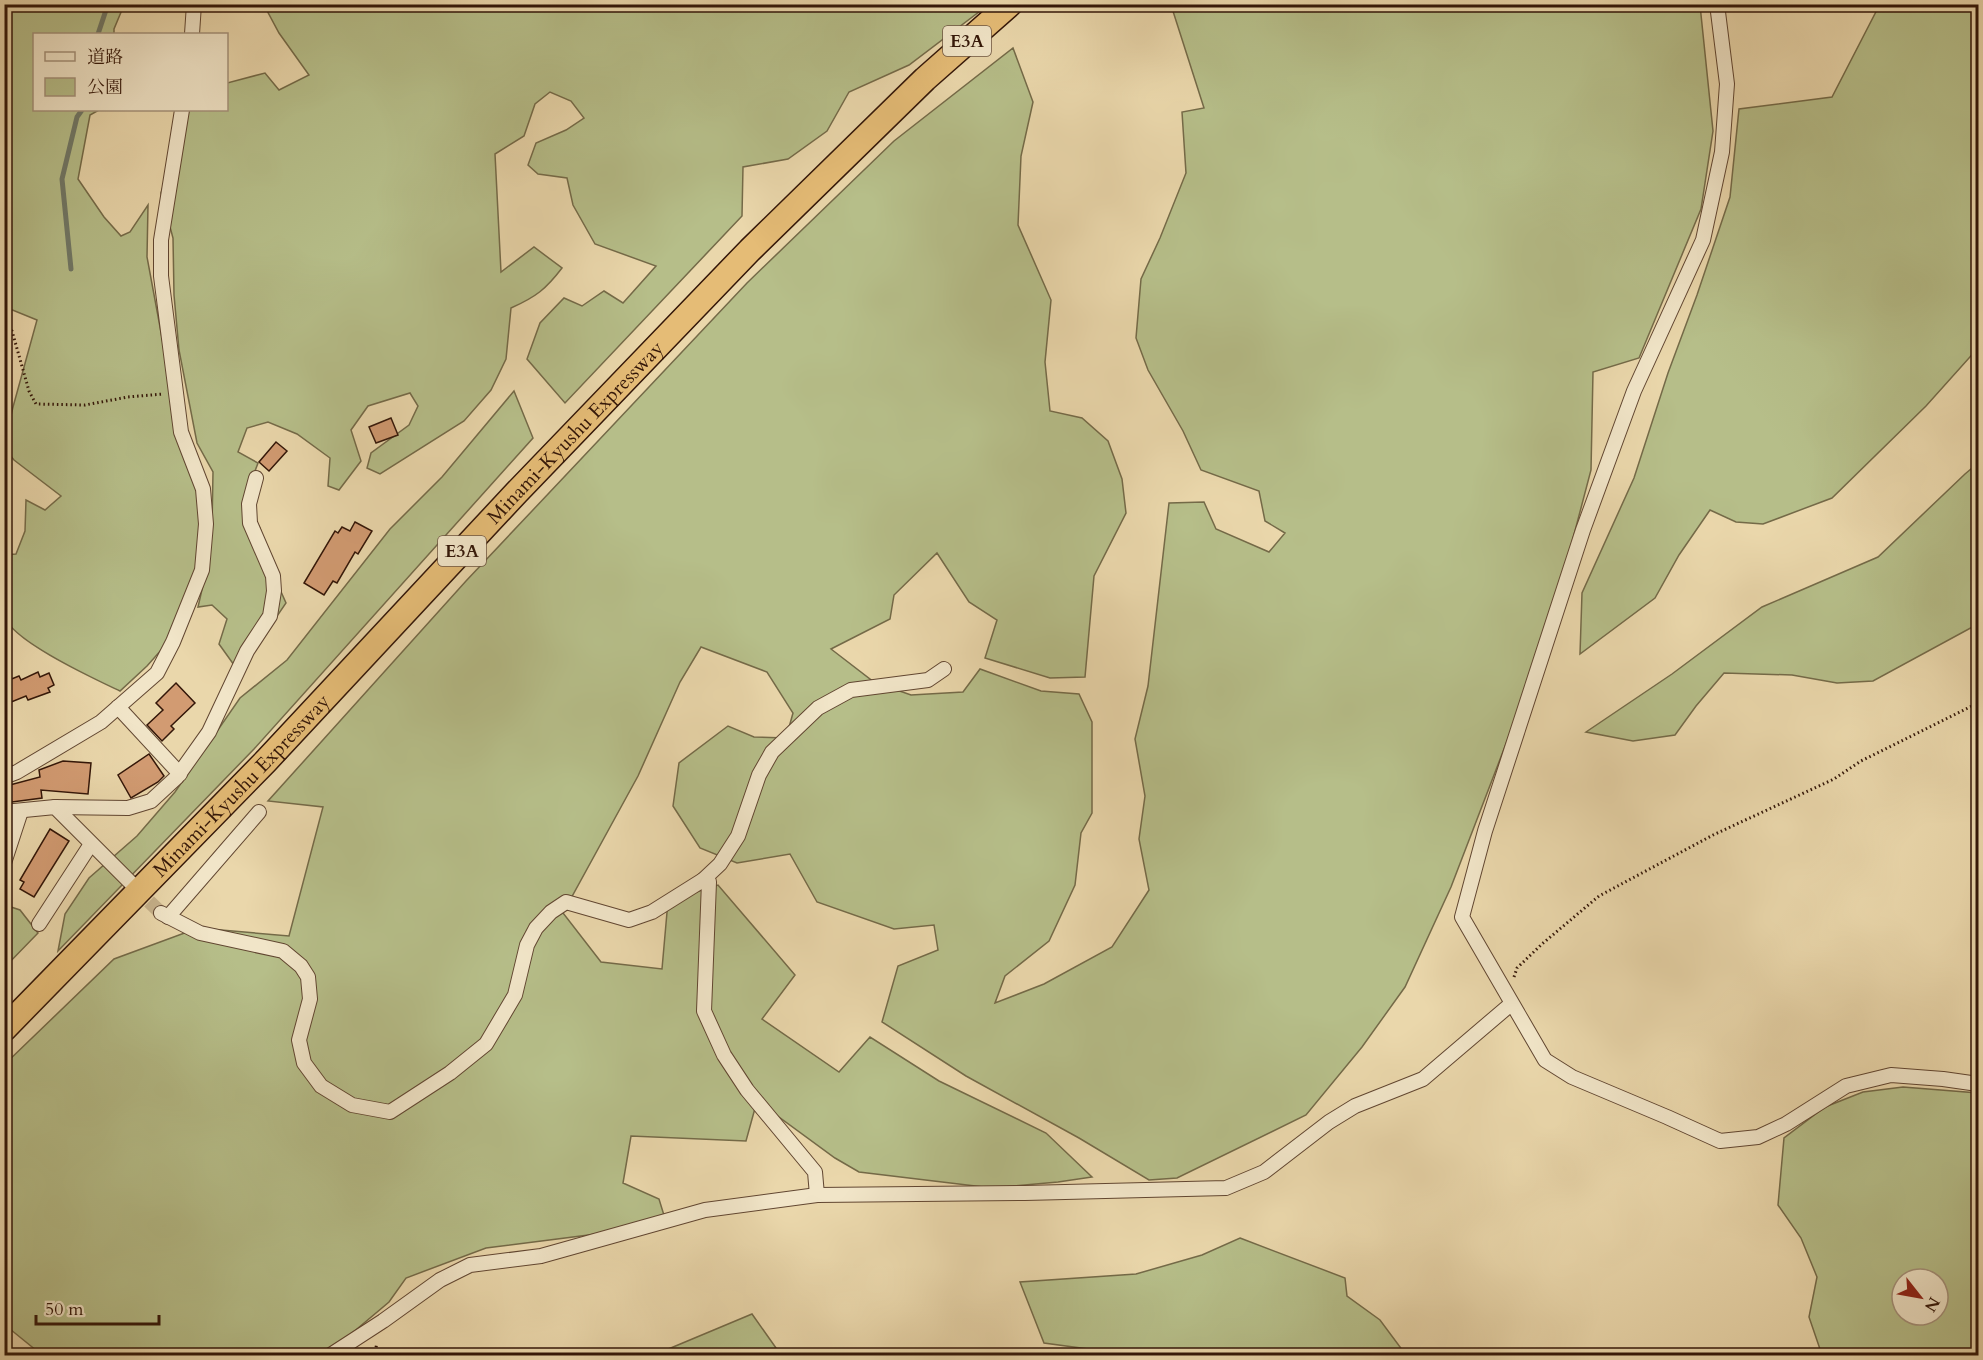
<svg xmlns="http://www.w3.org/2000/svg" width="1983" height="1360" font-family="Cardo,'Noto Serif JP',serif">
  <style>
    .green { fill: #b6be89; stroke: #746a48; stroke-width: 1.5; fill-rule: evenodd }
    .lines { fill: none; stroke-linecap: round; stroke-linejoin: round }
    .stream { stroke: #707867; stroke-width: 5 }
    .building { fill: #d29b72; stroke: #331608; stroke-width: 1.5 }
    .street-tunnel { stroke: #c5b08a; stroke-width: 14; stroke-dasharray: 14 7; stroke-linecap: butt }
    .street-casing { stroke: #614631; stroke-width: 16 }
    .highway-casing { stroke: #331608; stroke-width: 27 }
    .path { stroke: #331608; stroke-width: 3; stroke-dasharray: 1.5 3; stroke-linecap: butt }
    .street { stroke: #f1e5c8; stroke-width: 14 }
    .highway { stroke: #e5bc76; stroke-width: 24 }
    .labels { text-anchor: middle; stroke-width: 5; stroke-linejoin: round; paint-order: stroke }
    .shield { fill: #f1e5c8; stroke: #6c5442; stroke-width: 1.5 }
    .shield-label { font-size: 18px; font-weight: bold; fill: #331608 }
    .street-label { font-size: 20px; fill: #331608; stroke: #f1e5c8 }
  </style>
  <rect width="100%" height="100%" fill="#ead7ab"/>
  <filter id="stains"><feTurbulence type="fractalNoise" baseFrequency=".00333" numOctaves="4"/><feColorMatrix values="0 0 0 0 .2 0 0 0 0 .09 0 0 0 0 .02 0 0 0 .5 -.17"/></filter>
  <radialGradient id="worn" r=".72"><stop offset=".6" stop-color="#630" stop-opacity="0"/><stop offset="1" stop-color="#630" stop-opacity=".3"/></radialGradient>
  <g class="green">
    <polygon points="1880,4 1978,5 1978,348 1926,406 1832,498 1763,524 1736,522 1710,510 1679,555 1655,598 1580,654 1582,593 1634,478 1668,373 1697,295 1730,197 1739,109 1832,97"/>
    <path d="M5,5H124L114,29V34H34V110H99L90,115L78,179L104,217L121,236L130,232L148,205L147,257L173,397L202,495L200,551L189,598L178,631L147,666L120,691C97,680 9,640 5,616C2,599 5,573 4,555L16,554L25,531L26,500L45,510L61,496L14,460L5,449V440L13,407L37,320L5,307Z"/>
    <path d="M264,5H988L909,65L849,92L827,131L788,159L743,167L742,216L565,403L527,359L540,323L564,298L582,306L604,291L623,303L656,266L595,244L573,205L567,178L538,174L528,165L536,143L566,130L584,118L571,101L550,92L535,104L524,136L495,154L501,272L534,247L562,268C546,289 536,297 511,308L506,359L491,390L464,421L380,474L367,468L371,453L409,425L418,406L410,393L368,406L351,430L361,461L339,490L328,486L330,458L297,434L268,422L247,428L238,452L258,463L244,500L260,528L274,576L286,603L239,672L219,644L227,619L212,605L198,607L206,572L212,527L213,472L197,443L179,350L174,295L173,238L161,193L188,110H226L227,83L265,73L279,90L309,75L279,33Z"/>
    <polygon points="1171,5 1700,5 1713,131 1701,209 1639,358 1593,372 1591,470 1547,637 1451,887 1405,987 1362,1047 1306,1115 1177,1178 1149,1180 1079,1138 966,1076 882,1022 898,966 938,950 934,925 894,929 817,902 790,854 737,863 700,848 673,806 679,763 728,726 754,737 786,738 793,713 767,672 701,647 680,682 638,776 563,913 601,962 662,969 668,901 718,885 795,975 762,1019 839,1072 870,1037 939,1081 1046,1133 1092,1177 1058,1182 992,1188 859,1172 835,1158 757,1101 746,1141 631,1136 623,1183 659,1199 667,1225 486,1248 406,1278 389,1302 326,1355 42,1355 5,1325 5,1064 114,959 198,928 289,936 323,807 268,801 466,581 747,283 894,141 1013,48 1033,102 1021,156 1018,225 1051,300 1045,362 1050,411 1082,418 1108,441 1122,479 1126,513 1094,576 1085,677 1050,678 985,658 997,620 969,602 937,553 894,595 890,619 831,649 874,682 911,695 963,692 980,669 1041,691 1079,694 1092,722 1092,813 1081,833 1075,885 1049,941 1005,976 995,1003 1044,984 1112,947 1149,890 1139,839 1145,796 1135,739 1148,686 1169,503 1204,502 1216,529 1269,552 1285,533 1265,521 1259,491 1201,470 1183,431 1148,370 1136,338 1141,279 1160,238 1186,173 1182,112 1204,108"/>
    <polygon points="514,391 533,438 254,749 58,951 65,914 89,878 137,836 175,792 240,698 287,660 390,529 442,477"/>
    <polygon points="1978,463 1978,624 1873,681 1837,683 1792,675 1724,673 1696,706 1675,735 1633,741 1586,732 1672,674 1762,607 1878,557 1965,474"/>
    <polygon points="5,905 20,910 38,933 5,967"/>
    <path d="M1903,1087L1978,1093V1355H1822L1809,1317L1817,1277L1801,1238L1778,1205L1784,1138L1825,1107L1863,1092ZM1902,1279H1938V1315H1902Z"/>
    <polygon points="1240,1238 1345,1278 1347,1296 1380,1320 1406,1355 1140,1356 1044,1343 1020,1282 1136,1274 1202,1255"/>
    <polygon points="752,1314 781,1355 654,1355"/>
  </g>
  <g class="lines">
    <g class="stream">
      <polyline points="98,34 108,4"/>
      <polyline points="71,269 62,179 77,117 82,110"/>
    </g>
  </g>
  <g class="building">
    <polygon points="391,418 398,435 376,443 369,427"/>
    <polygon points="276,442 287,451 269,471 259,462"/>
    <polygon points="355,522 372,531 358,554 355,552 337,583 333,581 324,595 304,583 335,531 338,533 342,527 350,531"/>
    <polygon points="38,672 40,677 49,673 54,685 48,688 50,692 28,700 26,696 4,705 4,682 19,676 21,680"/>
    <polygon points="176,683 195,703 171,726 174,729 162,741 147,725 163,710 156,703"/>
    <polygon points="149,754 164,776 158,782 131,798 118,775"/>
    <polygon points="63,761 91,763 88,794 41,790 42,798 12,802 6,786 40,777 39,770"/>
    <polygon points="50,829 69,841 34,897 20,889 24,882 20,880"/>
  </g>
  <g class="lines">
    <polyline class="street-tunnel" points="134,887 161,913"/>
    <defs>
      <g id="street">
        <polyline points="1717,4 1727,84 1722,152 1703,240 1634,391 1583,530 1485,831 1462,917 1545,1060 1572,1077 1667,1117 1720,1141 1758,1137 1786,1124 1846,1086 1891,1075 1943,1079 1978,1084"/>
        <polyline points="192,34 194,4"/>
        <polyline points="118,707 180,774"/>
        <polyline points="4,777 17,772 101,722 157,673 173,642 202,570 206,524 203,489 181,432 161,276 161,240 182,110"/>
        <polyline points="55,807 128,808 151,801 177,777 209,732 247,651 270,616 274,591 273,576 250,523 249,504 256,478"/>
        <polyline points="4,812 55,807 131,883"/>
        <polyline points="4,863 21,811"/>
        <polyline points="703,880 720,864 738,836 759,775 772,752 818,708 851,690 928,680 944,669"/>
        <polyline points="161,913 200,933 283,951 301,966 308,977 310,999 299,1040 304,1063 321,1086 352,1105 390,1112 450,1073 486,1044 515,995 527,945 536,928 551,912 566,902 629,920 652,912 703,880 709,882 704,1011 724,1055 747,1090 815,1172 817,1195"/>
        <polyline points="168,917 259,812"/>
        <polyline points="39,924 91,844"/>
        <polyline points="329,1356 383,1321 440,1280 470,1265 541,1256 705,1210 817,1195 1025,1193 1226,1188 1264,1172 1329,1122 1355,1106 1423,1079 1511,1004"/>
      </g>
      <g id="highway">
        <path id="s1" d="M4,1029L266,761L517,492L750,250L925,79L1010,4"/>
      </g>
    </defs>
    <use href="#street" class="street-casing"/>
    <use href="#highway" class="highway-casing"/>
    <g class="path">
      <polyline points="4,325 12,331 29,391 36,404 85,405 128,397 163,394"/>
      <polyline points="1514,977 1517,968 1542,944 1599,896 1713,835 1834,779 1861,761 1978,703"/>
      <polyline points="374,1356 377,1343"/>
    </g>
    <use href="#street" class="street"/>
    <use href="#highway" class="highway"/>
  </g>
  <g class="labels">
    <g class="shield">
      <rect x="943" y="26" width="48" height="30" rx="4.5"/>
      <rect x="438" y="536" width="48" height="30" rx="4.5"/>
    </g>
    <g class="shield-label">
      <text x="967" y="47">E3A</text>
      <text x="462" y="557">E3A</text>
    </g>
    <g class="street-label">
      <text dy="7" stroke="none"><textPath href="#s1" startOffset="826">Minami-Kyushu Expressway</textPath></text>
      <text dy="7" stroke="none"><textPath href="#s1" startOffset="340">Minami-Kyushu Expressway</textPath></text>
    </g>
  </g>
  <rect width="1983" height="1360" fill="none" stroke="#ead7ab" stroke-width="24"/>
  <rect x="6" y="6" width="1971" height="1348" fill="none" stroke="#331608" stroke-width="3"/>
  <rect x="12" y="12" width="1959" height="1336" fill="none" stroke="#331608" stroke-width="1.5"/>
  <rect x="33" y="33" width="195" height="78" fill="#f1e5c8" stroke="#a5927b" stroke-width="1.5"/>
  <rect x="45" y="52" width="30" height="9" fill="#f1e5c8" stroke="#a5927b" stroke-width="1.5"/>
  <text x="87" y="63" font-size="18" fill="#331608">道路</text>
  <rect x="45" y="78" width="30" height="18" fill="#b6be89" stroke="#a5927b" stroke-width="1.5"/>
  <text x="87" y="93" font-size="18" fill="#331608">公園</text>
  <g transform="translate(1920 1297) rotate(121)"><circle r="28" fill="#f1e5c8" stroke="#a5927b" stroke-width="1.5"/>
  <path d="M0-4.5L10 22L0 15L-10 22Z" fill="#8f2418"/>
  <text y="-9" font-size="16" font-weight="bold" text-anchor="middle" fill="#331608">N</text>
  </g>
  <path d="M36 1315v9h123v-9" fill="none" stroke="#331608" stroke-width="3"/>
  <text x="45" y="1315" font-size="18" fill="#331608" stroke="#f1e5c8" stroke-width="4.5" paint-order="stroke">50 m</text>
  <rect width="100%" height="100%" filter="url(#stains)"/>
  <rect width="100%" height="100%" fill="url(#worn)"/>
</svg>
